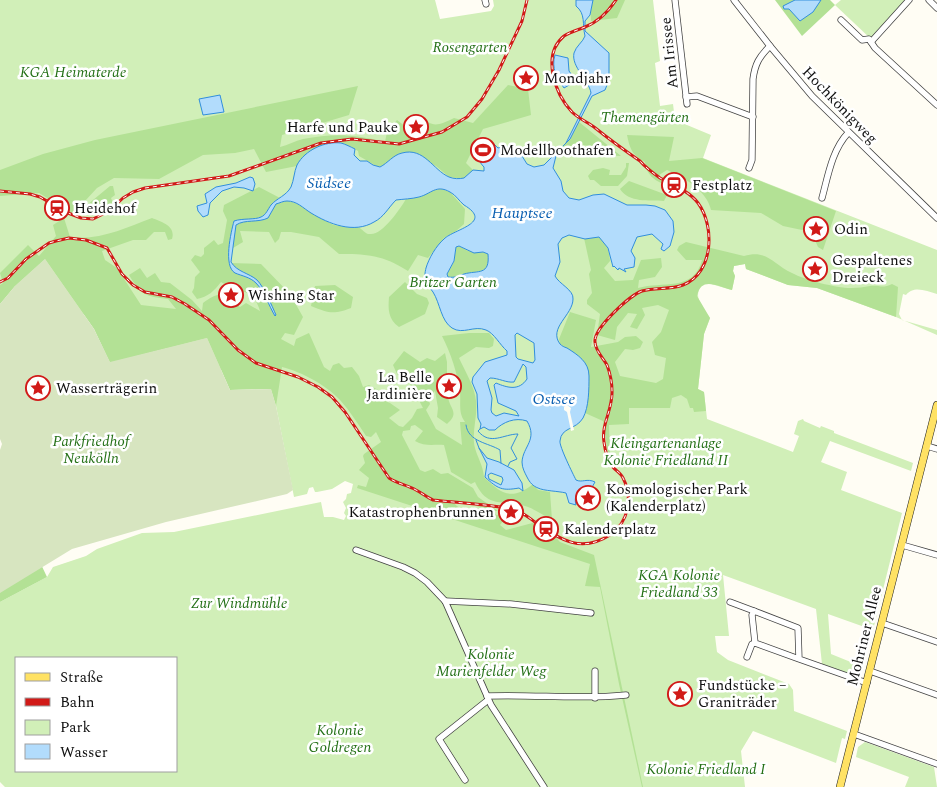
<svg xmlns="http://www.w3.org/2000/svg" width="937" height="787" font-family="Spectral,serif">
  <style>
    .green { fill: #d1efb8; fill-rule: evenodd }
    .forest { fill: #b3e195 }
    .cemetery { fill: #d7e5c0 }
    .water { fill: #b2dcfc; stroke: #318edc; fill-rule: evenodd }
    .pier { fill: #fffdf4 }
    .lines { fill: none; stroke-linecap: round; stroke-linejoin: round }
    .stream { stroke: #318edc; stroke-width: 1 }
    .minor-casing { stroke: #434343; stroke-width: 7 }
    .major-casing { stroke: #212121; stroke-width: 8 }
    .minor { stroke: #fff; stroke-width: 5.5 }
    .major { stroke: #ffe264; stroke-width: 7 }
    .rail-casing { stroke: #d11a18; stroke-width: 3 }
    .rail { stroke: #fff; stroke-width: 1; stroke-dasharray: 4; stroke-linecap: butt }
    .labels { text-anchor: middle; stroke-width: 5; stroke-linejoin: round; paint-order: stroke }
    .park-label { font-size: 15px; font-style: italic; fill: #257118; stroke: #fff }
    .street-label { font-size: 15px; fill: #101010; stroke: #fff }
    .poi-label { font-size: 15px; fill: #101010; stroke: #fff; text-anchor: start }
    .water-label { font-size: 16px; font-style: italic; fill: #0a5fb1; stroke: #fff }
  </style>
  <rect width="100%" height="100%" fill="#fffdf4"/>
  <g class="green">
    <path d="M0,0H435L440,19L491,11L494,6L493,0H653L660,61L655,63L660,106L673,104L675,120L711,135L703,158L937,250V294C926,291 914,285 906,295L903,294L899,314L902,320L937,330V335L896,317L817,288L788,285L746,269L745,264L734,266L733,271L735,276L732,290L711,284H703L701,286C693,298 703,308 710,318L704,334L698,389L704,392L707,419L793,452L799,436L794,434L798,421L803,419L804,421L820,428L821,426L834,431V433L913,463L911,471L830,441L821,462L847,472L841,490L902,513L873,630L828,614L831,654L863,667L860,678L822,664L816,609L723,575L729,636H715L717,652L728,660L789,684L793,690L794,711L847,731L845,739L842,738L836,763L753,731L741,751L745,787H5L0,782V602L47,577L53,567L86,556L97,549L142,533L174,532L321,502L324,517H333L344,520L346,516L344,513L346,508L343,502L346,499L347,494L351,493L353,484L345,481L332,489L317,492H315L313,487L309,488L307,494L294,497L276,406L271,390L15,286L0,304ZM16,658H176V771H16Z"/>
    <polygon points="841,0 908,0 871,39 835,5"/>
    <polygon points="865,742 934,767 937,787 905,787 909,777 856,757 858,747"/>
  </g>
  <g class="forest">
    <polygon points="590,0 625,0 617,18 591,21"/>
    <polygon points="775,0 830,0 835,5 802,36"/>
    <path d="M508,85L528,89L531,115L483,129L466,163L473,170L464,179L449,177L436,166L411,152L400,153L384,165L378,167L359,156L358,151C338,136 309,145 297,166L266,172L254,149L235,153L203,155L159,179L114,178L97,188L73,214L39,193L0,196V170L43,154L95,140L358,86L349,115L282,135L280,147C288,145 295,141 303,139C333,133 355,134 385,142L387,132L397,120L406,127L419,115C433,128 437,126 454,118L473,123Z"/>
    <polygon points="579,122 621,156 603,155 590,146 583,145 576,150 574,154 557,153 570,139"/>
    <path d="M627,135L674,137L669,161L702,158L836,211L823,250L818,247L814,238L820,231L816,225L802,230L783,226L761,213L711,210C707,191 684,177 667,170L659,175L668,186C656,181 647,177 645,162C632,155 630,149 627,135Z"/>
    <polygon points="626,163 629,163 627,176 618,186 601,186 594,180 590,180 588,176 593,170 603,168 610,170 609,175 621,175 626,167"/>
    <path d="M629,181L667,195L664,201C649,200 629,203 620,189Z"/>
    <path d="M110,186H113L115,195L111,198L113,203C106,211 99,215 89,210L87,205Z"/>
    <path d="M259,187L280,198L282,201C298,199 319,219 334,225C342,227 350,225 358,227C363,229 365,235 371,234C383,234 400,209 406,199L421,197L433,190L442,189L450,192L465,209L464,224L455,232L444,238L428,258L418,255L408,271C383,255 367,254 339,254L319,237L291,232H281L279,239L275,243L269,232L240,231L243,242L233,248L229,247V263L261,264L290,294L303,317L294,335L285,333L281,339L294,346L296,339L309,333L324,367L330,371L333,365L339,363L344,368L352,367L359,376L363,387L369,385L382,392L385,401L390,403L400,410L389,418L399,426L403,427L412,418L417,409L423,408L411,385L397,374L393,365L404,351L420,362L427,358L435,361L445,353L447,362V376L452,378C451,384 449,389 448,395C448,408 461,412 447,424L437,417L438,408L435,391L428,398L430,404L426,410L436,429L462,445L460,422H465C458,413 461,403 460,392C457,372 451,354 442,336L469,333H489L494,339L493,346L489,348L476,347L459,358C465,371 475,387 476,401C478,416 471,433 475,448C478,459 483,465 484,477C501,494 512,501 533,484L538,490L550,492L552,520C544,516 536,510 528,507C505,498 488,511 475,482L471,484L451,472L444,445C434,444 425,447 415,441L423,431L415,425L411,426L410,430L403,431L402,435L420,470L425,472L433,469L441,474L448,473L473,488L478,497L498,511H487L471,503L451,501L463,511L507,516L500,525L506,530L540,521L560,542L594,555L643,787H642L619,684L600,587L585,586L590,564L357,488L358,485L366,487L369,478L359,470L365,463L363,456L364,454L381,442L376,432L371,437L366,436C358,424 350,411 340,400C326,385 302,372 282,367L276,406L271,389L230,390L207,338L110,363L94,329L45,259L15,286L0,304V285L3,283L0,273L28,245L39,256L56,236L53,225L64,218L70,237C98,241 126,228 152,218C162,222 176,226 172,239L168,240L165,232H154L146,240H133L102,251L105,260L117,268L141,305L176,309L168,299C145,296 142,296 129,275L140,268L147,278L155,273L161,282L170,283L192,300L202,311L203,303C221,289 223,295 240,307L246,303L260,311C253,287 237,293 221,282C214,291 208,297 197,299L192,292L194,288L195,277L200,272L191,260L195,255L201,257L204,254V248L214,240L218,245L223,243L227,220L223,211L224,205Z"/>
    <path d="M595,236C607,240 609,251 610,261L604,268L615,281L633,280L641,260L661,258L662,267L655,277L639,280L638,288C662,281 694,292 702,260H686L677,250L679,246L686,242L744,256C767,249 773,264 792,273C805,280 836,288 851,288C858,288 864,287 870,286C880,285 882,289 892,284L898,287L896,317L817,288L788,285L746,269L745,264L734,266L733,271L735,276L732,290C717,286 701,276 697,296L710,318L704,334L698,389L704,392L706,411L694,412L693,408H690L687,399L681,395L672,398L670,408H629V424L609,425L610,457L608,454L603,421L585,413L587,409L581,358L560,344L559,339L570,312L596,320L591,347L618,342L625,337L636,336L643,342L640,348L633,350L625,349L615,362L620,376L656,383L663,379L666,358L655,355L652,342L661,332L669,310L658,305L642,308L645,315L637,329L630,327L637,314L628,313L617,327L615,340L597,335L600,314L587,304V300L592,293L589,274L591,270L584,238Z"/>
    <path d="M459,246L468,251L483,252L488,254C490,276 478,269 464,274C458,276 454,278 448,277L447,274L454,262L456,247Z"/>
    <path d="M405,282L417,294L427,298L429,303L425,314L399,327C388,319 388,309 389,297Z"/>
    <path d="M335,285L353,297L351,308C333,315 329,313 311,306L315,286Z"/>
    <polygon points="38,558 47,577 0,602 0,583"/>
  </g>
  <polygon class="cemetery" points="45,259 94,329 110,362 207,338 230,390 271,389 276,406 293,490 287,494 166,522 72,549 0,593 0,450 2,444 0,439 0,304 15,286"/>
  <g class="water">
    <path d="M576,0H593L590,15L585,21V31L609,53V80L605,90L592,96L570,139L557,152L553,168L561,181L563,191L569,198L579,200L593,195L604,194L627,205H646L655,206L665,210L673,221L674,232L670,246L664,251L661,249L663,244L652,234L637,237L631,251L635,258L634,267L624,269L626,272L619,268L618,270L614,266L613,267L608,248L599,237L585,239L569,235L562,238L558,244L560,262L555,276C559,284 574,290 573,299C573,315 548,328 560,344C562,346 564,347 567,348C578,355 589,362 589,376C589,389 589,407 583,418C576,430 561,427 560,441C559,446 573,474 576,480C582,483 587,478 595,482L591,489C580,487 573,494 576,505L569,503L566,493C558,491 544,491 538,488C533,486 530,483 527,477C525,473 522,468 522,462C523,446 538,440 527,421C515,417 503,422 495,430H489L484,427L480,429L481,424L478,418L477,394L472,382L473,377L485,362L507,355V351C500,345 494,333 486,330C474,325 463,335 452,328C441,321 440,303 433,292C431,289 428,286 426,283C424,278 425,272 426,268C429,258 436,246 444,239C454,229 494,223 464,205C459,201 456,195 450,192C436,184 431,194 419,197C411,199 404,199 396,200C388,208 384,217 374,222C354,234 329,224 311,213C303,208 297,201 287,201C283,201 280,203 276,204L268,218C258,223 245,219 236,225L231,262C237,272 249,273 257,280C264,287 272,306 276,315L275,316C269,306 264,291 256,283C250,277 242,276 235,273C223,266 231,232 234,221C243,218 255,220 261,217C266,215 268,209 271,205C277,198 286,196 291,187C294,180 294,172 297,165C305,150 325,141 341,143C345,144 351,147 355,149L354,155L360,161H367L373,165L380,167C388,163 393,155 402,153C424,147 433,170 449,177C454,179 459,179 464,178L473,170L484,171V167C473,156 478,144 494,144L498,148L506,146L522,156L527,164L534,167L544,165L566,143L591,93C589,80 571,67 574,53C576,46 583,42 585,36C582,24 586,14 576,6ZM459,246L474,253L483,252L488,254C490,276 478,270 464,274C458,276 455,278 448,277L447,274L454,261L456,247ZM517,333L534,343L535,360L533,363L518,359L516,357L515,335ZM523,364L526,367L527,379C519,391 508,388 496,383L494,385L498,403L516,411L519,416L504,413L496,416L492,413L491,410L492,398L487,381L490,378C499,378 506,383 514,382Z"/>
    <polygon points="795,0 821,0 813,12 800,21 789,9 784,9 783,6"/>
    <path d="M555,55L568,58L569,71L576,81L564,88C557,78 551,68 555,55Z"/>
    <polygon points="220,95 224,112 203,115 199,99"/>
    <polygon points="250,177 253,178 255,184 253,191 244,188 234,187 222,191 210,203 208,215 203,217 198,211 197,206 207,203 205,194 216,187 236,183"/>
    <path d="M479,448L487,458L499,462L514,470L522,483L523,491L519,488C502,491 498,489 485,477L487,464ZM491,473L502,477L503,480L501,485L489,479L488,475Z"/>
  </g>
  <polygon class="pier" points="567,405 571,408 570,412 574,430 571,431 567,412 564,410 564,407"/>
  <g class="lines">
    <g class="stream">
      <path d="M466,425C468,442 489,443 500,450L501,463"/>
      <path d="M480,429L478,431C490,446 504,434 518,434L511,448L517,459L510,462L508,466"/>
      <polyline points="476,440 479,448"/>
    </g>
    <defs>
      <g id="minor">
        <polyline points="485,0 486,4"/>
        <polyline points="675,0 687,104"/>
        <polyline points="734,0 770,46 812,96 937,218"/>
        <polyline points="929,0 937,8"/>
        <polyline points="841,20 862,40 869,39 875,48 937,105"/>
        <polyline points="871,42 909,0"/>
        <polyline points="686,97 697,96 753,117"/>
        <path d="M749,168L752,160L753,79C755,64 759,57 770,46"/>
        <path d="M822,198C828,176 832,150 848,133"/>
        <polyline points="927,446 937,449"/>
        <polyline points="902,545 937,555"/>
        <polyline points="356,550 403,567 415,573 427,582 445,601 491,705 544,787"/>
        <polyline points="445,601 511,604 591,613"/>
        <polyline points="730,602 754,611"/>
        <polyline points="882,623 937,642"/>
        <polyline points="747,657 752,644 755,643"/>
        <polyline points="799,659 755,643 752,615 754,611 798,628 799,659 867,683"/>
        <polyline points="595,671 595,698"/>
        <polyline points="870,671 937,695"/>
        <path d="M487,696C534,694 580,700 626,695"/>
        <polyline points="854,734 937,764"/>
        <polyline points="465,780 439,739 488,700"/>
      </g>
      <polyline id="major" points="840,787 937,405"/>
    </defs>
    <use href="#minor" class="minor-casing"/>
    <use href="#major" class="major-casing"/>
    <use href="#minor" class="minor"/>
    <use href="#major" class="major"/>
    <defs>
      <g id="rail">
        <polyline points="0,191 30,194 40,197 68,213 81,218 93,219 109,211 123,198 133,192 145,188 229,176 321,143 352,139 399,144 442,132 467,117 482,99 499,70 522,21 527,0"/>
        <path d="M0,282L8,278L26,259L49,243L56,241L69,238L86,240L107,248L122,274L133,285L145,292L172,297L185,304L209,320L238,350L256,363L298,377L318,387L332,397L345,412L389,478C398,484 407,485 416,490C422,493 426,497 433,500C459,503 486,504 512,509C521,511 528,517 535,522C560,539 580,554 610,535C629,522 633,497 623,478C621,473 616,471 613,467C608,460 605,451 604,442C601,424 613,409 612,391C612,383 610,373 607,365C603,358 595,350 595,342C593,329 630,295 642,291C656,287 670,290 683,285C714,273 715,226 698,203C689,191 673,185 660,178C653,173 646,168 640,161C624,150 609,139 594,127C587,122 578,118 572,112C555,94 541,55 564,36C570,32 578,30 585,27C598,22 608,12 616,0"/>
      </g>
    </defs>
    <use href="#rail" class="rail-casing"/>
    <use href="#rail" class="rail"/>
  </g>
  <defs>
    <symbol id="sight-ring" viewBox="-11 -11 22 22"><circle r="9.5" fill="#fff" stroke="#d11a18" stroke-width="1.5"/><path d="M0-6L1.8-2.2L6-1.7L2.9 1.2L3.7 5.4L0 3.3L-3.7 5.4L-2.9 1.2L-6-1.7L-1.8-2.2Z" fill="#d11a18"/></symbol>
    <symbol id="stadium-ring" viewBox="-11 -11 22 22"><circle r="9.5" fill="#fff" stroke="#d11a18" stroke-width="1.5"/><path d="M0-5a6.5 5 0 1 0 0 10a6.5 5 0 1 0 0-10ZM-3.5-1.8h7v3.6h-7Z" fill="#d11a18"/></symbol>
    <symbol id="station-ring" viewBox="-11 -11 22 22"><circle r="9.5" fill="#fff" stroke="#d11a18" stroke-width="1.5"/><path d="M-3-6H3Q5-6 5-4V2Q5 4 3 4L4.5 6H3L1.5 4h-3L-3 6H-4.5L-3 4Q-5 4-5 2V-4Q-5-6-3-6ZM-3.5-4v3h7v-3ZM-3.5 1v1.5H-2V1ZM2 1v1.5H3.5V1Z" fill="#d11a18"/></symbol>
  </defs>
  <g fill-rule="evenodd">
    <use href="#sight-ring" x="512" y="64" width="28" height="28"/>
    <use href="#sight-ring" x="402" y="113" width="28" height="28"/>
    <use href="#stadium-ring" x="469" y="136" width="28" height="28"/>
    <use href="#station-ring" x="660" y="171" width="28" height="28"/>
    <use href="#station-ring" x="43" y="194" width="28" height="28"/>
    <use href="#sight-ring" x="802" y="215" width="28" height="28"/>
    <use href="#sight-ring" x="801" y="255" width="28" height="28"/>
    <use href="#sight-ring" x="217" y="281" width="28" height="28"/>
    <use href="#sight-ring" x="435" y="372" width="28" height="28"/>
    <use href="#sight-ring" x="24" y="374" width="28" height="28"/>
    <use href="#sight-ring" x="574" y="484" width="28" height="28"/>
    <use href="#sight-ring" x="497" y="498" width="28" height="28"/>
    <use href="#station-ring" x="532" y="515" width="28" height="28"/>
    <use href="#sight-ring" x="666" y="680" width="28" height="28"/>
  </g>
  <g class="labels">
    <g class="park-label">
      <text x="470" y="52">Rosengarten</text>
      <text x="73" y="77">KGA Heimaterde</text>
      <text x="645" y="122">Themengärten</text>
      <text x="453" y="287">Britzer Garten</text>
      <text x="91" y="446">Parkfriedhof<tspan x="91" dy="17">Neukölln</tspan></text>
      <text x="666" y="448">Kleingartenanlage<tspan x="666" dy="17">Kolonie Friedland II</tspan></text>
      <text x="679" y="580">KGA Kolonie<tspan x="679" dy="17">Friedland 33</tspan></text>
      <text x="239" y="608">Zur Windmühle</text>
      <text x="491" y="659">Kolonie<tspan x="491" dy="17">Marienfelder Weg</tspan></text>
      <text x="340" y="735">Kolonie<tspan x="340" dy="17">Goldregen</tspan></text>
      <text x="706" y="774">Kolonie Friedland I</text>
    </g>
    <g class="street-label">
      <text transform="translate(669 53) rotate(-96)" y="5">Am Irissee</text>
      <text transform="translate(840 105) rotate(46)" y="5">Hochkönigweg</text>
      <text transform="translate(864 636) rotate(-76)" y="5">Mohriner Allee</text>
    </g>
    <g class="poi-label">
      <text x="544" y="83">Mondjahr</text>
      <text x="398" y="132" text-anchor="end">Harfe und Pauke</text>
      <text x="500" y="155">Modellboothafen</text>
      <text x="692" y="190">Festplatz</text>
      <text x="74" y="213">Heidehof</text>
      <text x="834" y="234">Odin</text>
      <text x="832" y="265">Gespaltenes<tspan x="832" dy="17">Dreieck</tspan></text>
      <text x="248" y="300">Wishing Star</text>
      <text x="432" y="382" text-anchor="end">La Belle<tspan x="432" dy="17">Jardinière</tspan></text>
      <text x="56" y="393">Wasserträgerin</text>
      <text x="606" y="494">Kosmologischer Park<tspan x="606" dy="17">(Kalenderplatz)</tspan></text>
      <text x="494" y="517" text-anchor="end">Katastrophenbrunnen</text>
      <text x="564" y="534">Kalenderplatz</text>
      <text x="698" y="690">Fundstücke –<tspan x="698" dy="17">Graniträder</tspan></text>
    </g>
    <g class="water-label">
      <text x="329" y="188">Südsee</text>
      <text x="522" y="218">Hauptsee</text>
      <text x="554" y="404">Ostsee</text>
    </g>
  </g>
  <rect x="15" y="657" width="162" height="115" fill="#ffffff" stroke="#9f9f9f"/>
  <rect x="25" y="673" width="25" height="8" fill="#ffe264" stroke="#9f9f9f"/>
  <text x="60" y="682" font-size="15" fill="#101010">Straße</text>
  <rect x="25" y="698" width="25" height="8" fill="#d11a18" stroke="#9f9f9f"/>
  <text x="60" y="707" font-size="15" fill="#101010">Bahn</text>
  <rect x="25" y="720" width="25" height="15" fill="#d1efb8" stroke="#9f9f9f"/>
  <text x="60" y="732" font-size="15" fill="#101010">Park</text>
  <rect x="25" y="744" width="25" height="15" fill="#b2dcfc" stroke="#9f9f9f"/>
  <text x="60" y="757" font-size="15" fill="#101010">Wasser</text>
</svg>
